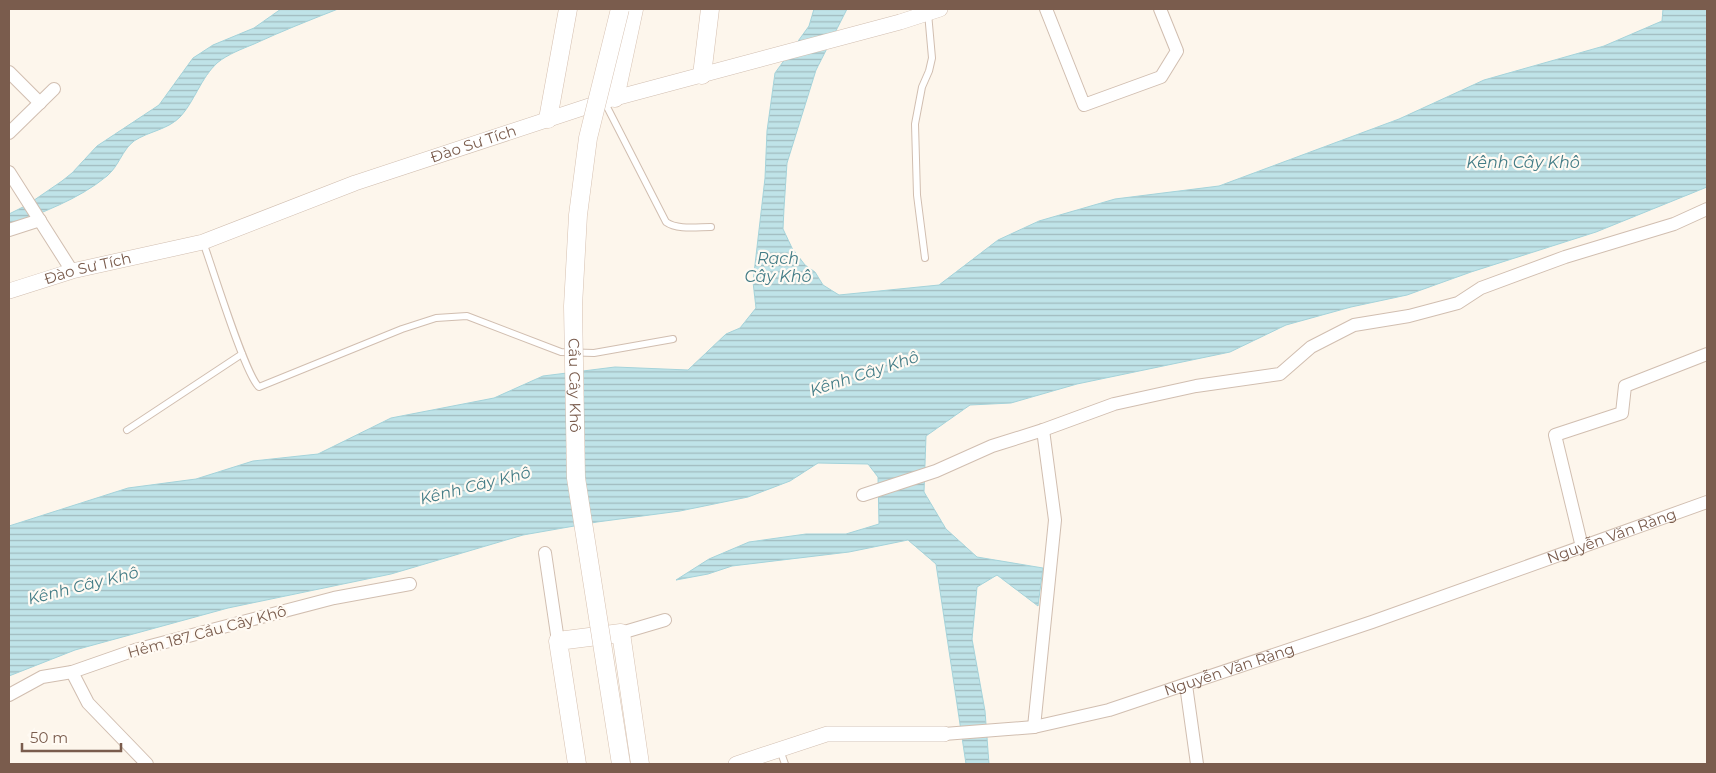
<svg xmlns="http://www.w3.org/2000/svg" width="1716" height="773" font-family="Montserrat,sans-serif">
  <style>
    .water { fill: url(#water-rules); stroke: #a5d3da }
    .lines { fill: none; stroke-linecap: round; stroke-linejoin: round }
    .service-casing { stroke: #d1beb0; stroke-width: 8 }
    .minor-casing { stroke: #d1beb0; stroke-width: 14 }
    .tertiary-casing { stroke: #d1beb0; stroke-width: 16 }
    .secondary-casing { stroke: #d6c0b0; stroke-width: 19 }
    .service { stroke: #fff; stroke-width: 6 }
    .minor { stroke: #fff; stroke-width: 12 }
    .tertiary { stroke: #fff; stroke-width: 15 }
    .secondary { stroke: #fff; stroke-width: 18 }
    .secondary-bridge-casing { stroke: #d6c0b0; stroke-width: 19; stroke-linecap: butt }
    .secondary-bridge { stroke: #fff; stroke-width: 18 }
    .labels { text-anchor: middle; stroke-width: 4.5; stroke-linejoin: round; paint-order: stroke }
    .street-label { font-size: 15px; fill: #7a5c4d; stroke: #fffaf3 }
    .water-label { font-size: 16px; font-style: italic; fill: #437c86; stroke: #fffaf3 }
  </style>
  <defs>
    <pattern id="water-rules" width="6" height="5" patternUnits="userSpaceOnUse" patternTransform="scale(1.25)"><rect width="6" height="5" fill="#bfe3e8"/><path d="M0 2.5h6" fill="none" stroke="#a0bbbe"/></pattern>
  </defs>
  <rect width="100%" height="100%" fill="#fdf6ec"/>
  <g class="water">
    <path d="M281,9H338C310,20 282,31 254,44C242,49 228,54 217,63C201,78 195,100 181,116C168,130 149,131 134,141C122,150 119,166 107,176C78,200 42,212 9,226V214L27,205L62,181L72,173L97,146L159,105L193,58L213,45L254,28Z"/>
    <polygon points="814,9 847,9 816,70 787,163 784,208 783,229 792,248 805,265 815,272 823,285 839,295 939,285 998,240 1039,221 1115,199 1219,186 1399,119 1484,80 1604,46 1662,21 1663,9 1707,9 1707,187 1596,232 1471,272 1407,295 1351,307 1286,325 1230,352 1077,384 1011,403 970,405 926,436 924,492 946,529 977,557 1043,568 1038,606 997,575 977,587 972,639 985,711 989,764 966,764 936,564 908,540 849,552 732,566 708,574 676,580 709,559 749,542 806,534 846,534 879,524 878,477 868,464 818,463 790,481 748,497 680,511 597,522 523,535 391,574 228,608 75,650 9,676 9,526 128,488 196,479 253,461 318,454 391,418 494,398 543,376 615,367 688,370 726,334 740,328 756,308 753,282 765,178 767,131 775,73 809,26"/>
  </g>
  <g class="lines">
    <defs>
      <g id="service">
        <path d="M604,101L666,222C677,230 697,227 711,227"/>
        <path d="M203,242C212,266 245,375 259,387L402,329L436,318L467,316L561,352L594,353L673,339"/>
        <polyline points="925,258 917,195 915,124 922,87 929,71 932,58 928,13"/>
        <polyline points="127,430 242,354"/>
        <polyline points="780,750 785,764"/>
      </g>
      <g id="minor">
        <polyline points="1046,9 1084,105 1161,77 1177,51 1160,9"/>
        <polyline points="9,72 40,103"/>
        <polyline points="9,133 54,89"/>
        <polyline points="9,172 72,271"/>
        <polyline points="9,230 40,220"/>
        <polyline points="863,495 936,471 992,446 1043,430 1114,404 1196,386 1280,374 1311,347 1354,325 1409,316 1458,303 1481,288 1565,257 1674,224 1707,209"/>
        <polyline points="1582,547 1555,435 1622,413 1625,386 1707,354"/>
        <polyline points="545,553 558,641"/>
        <polyline points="621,633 665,620"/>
        <polyline points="72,672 88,703 147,764"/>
        <polyline points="1186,685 1197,764"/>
        <polyline points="9,695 42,677 72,672 135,650 334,598 410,584"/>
        <polyline points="1034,727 1055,520 1043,430"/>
        <path id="s1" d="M944,734L1034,727L1109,710L1372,622L1707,502"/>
      </g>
      <g id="tertiary">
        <path id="s2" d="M9,291L72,271L203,242L355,183L604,101L900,22L940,9"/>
        <polyline points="736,764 827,734 944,734"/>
      </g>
      <g id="secondary">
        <polyline points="702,75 710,9"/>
        <polyline points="615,98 634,9"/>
        <polyline points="548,119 568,9"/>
        <polyline points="577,764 558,641 621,633 640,764"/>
      </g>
    </defs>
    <use href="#service" class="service-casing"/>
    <use href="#minor" class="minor-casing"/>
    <use href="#tertiary" class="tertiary-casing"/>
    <use href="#secondary" class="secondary-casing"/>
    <use href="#service" class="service"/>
    <use href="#minor" class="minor"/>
    <use href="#tertiary" class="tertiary"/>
    <use href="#secondary" class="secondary"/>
    <defs>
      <g id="secondary-bridge">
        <path id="s3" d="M620,9L588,138L578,215L573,306L576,478L621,764"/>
      </g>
    </defs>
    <use href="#secondary-bridge" class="secondary-bridge-casing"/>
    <use href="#secondary-bridge" class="secondary-bridge"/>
  </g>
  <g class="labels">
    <g class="street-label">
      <text dy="5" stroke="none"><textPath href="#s2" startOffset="488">Đào Sư Tích</textPath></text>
      <text dy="5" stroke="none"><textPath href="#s2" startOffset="82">Đào Sư Tích</textPath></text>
      <text dy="5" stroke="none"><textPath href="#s3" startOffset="381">Cầu Cây Khô</textPath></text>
      <text dy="5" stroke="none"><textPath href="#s1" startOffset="699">Nguyễn Văn Ràng</textPath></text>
      <text transform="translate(207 632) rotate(-15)" y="5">Hẻm 187 Cầu Cây Khô</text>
      <text dy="5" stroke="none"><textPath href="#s1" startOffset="294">Nguyễn Văn Ràng</textPath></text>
    </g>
    <g class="water-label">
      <text x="1523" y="168">Kênh Cây Khô</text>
      <text x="778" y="264">Rạch<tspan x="778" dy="18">Cây Khô</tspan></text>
      <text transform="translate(864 373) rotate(-18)" y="6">Kênh Cây Khô</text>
      <text transform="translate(475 485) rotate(-14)" y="6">Kênh Cây Khô</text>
      <text transform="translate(83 585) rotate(-14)" y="6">Kênh Cây Khô</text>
    </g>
  </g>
  <rect width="1716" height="773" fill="none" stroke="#7a5c4d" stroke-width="20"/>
  <path d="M22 743v8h99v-8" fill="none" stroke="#7a5c4d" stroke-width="2.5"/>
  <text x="30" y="743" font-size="15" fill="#7a5c4d" stroke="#fffaf3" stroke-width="4" paint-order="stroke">50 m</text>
</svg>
